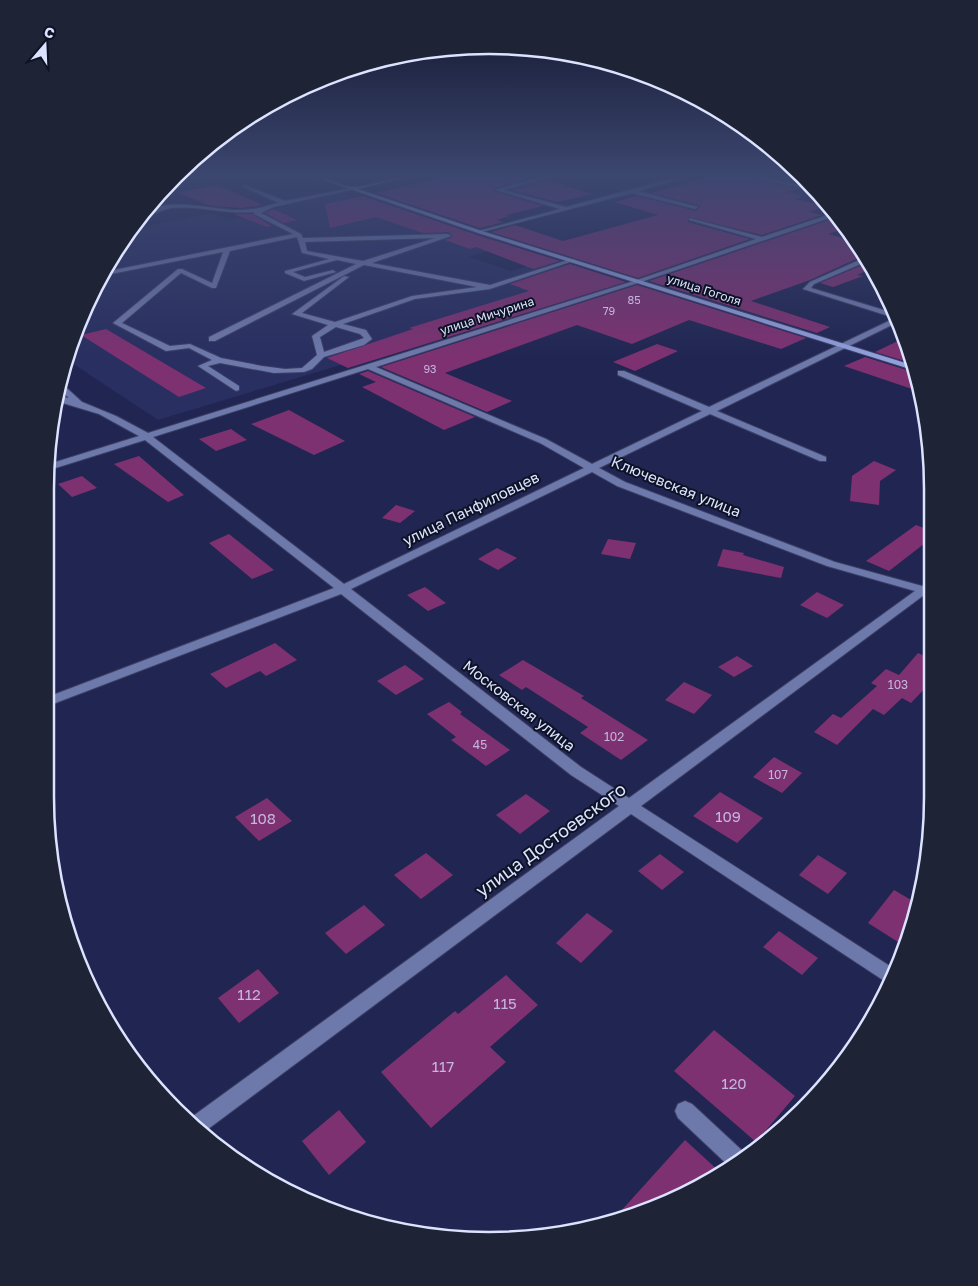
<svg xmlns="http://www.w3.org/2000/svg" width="978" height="1286" font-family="'Golos Text',sans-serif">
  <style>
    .built { fill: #292f60 }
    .building { fill: #7e3171 }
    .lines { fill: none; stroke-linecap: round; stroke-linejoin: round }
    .minor-casing { stroke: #3d4065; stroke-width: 2 }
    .major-casing { stroke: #3d4065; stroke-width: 2 }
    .minor { fill: #6e79ab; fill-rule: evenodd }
    .major { fill: #919fdc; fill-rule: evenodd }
    .labels { text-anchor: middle; stroke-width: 4; stroke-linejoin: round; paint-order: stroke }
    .far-number-label { font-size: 11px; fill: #c4b6dc }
    .far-street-label { font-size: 12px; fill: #dce3ff; stroke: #0e1225 }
    .number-label { font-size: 12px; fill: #c4b6dc }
    .street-label { font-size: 15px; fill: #dce3ff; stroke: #0e1225 }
    .near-number-label { font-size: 15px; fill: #c4b6dc }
    .near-street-label { font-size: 18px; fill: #dce3ff; stroke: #0e1225 }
    .rim { fill: none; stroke: #dce3ff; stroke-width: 2.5 }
  </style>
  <rect width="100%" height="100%" fill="#202651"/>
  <polygon class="built" points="340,193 497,248 469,257 511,271 546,261 580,273 566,297 158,420 66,359 91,292 130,229 212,213 229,220"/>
  <g class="building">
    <polygon points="445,177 532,177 494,188 493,191 543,206 506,215 510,216 496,220 504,222 480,228 376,193"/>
    <polygon points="711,177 752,177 798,189 787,192 803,196 795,199 826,206 809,212 822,215 762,235 688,217 688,222 750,239 638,278 491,232 515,225 563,241 658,215 614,202 637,196 696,211 700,207 698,205 651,193"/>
    <polygon points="775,177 805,177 812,186 810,186"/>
    <polygon points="546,180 593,194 557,202 511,190"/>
    <polygon points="217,185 263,205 241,208 211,206 178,193"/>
    <polygon points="363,196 477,235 560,261 533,269 476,247 470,249 445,240 453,237 449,232 423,233 376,217 330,228 325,204"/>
    <polygon points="273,209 297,220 284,223 265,213"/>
    <polygon points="234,214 252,214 272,226 267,227"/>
    <polygon points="835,218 840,220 847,228 828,234 858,242 865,255 810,280 751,301 830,327 817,333 649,281"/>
    <polygon points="570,264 626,282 348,368 327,358 413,329 409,328 529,291 510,284"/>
    <polygon points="860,266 871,269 857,275 863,276 833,287 820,283"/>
    <polygon points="637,285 806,338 781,349 689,320 632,344 577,325 445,373 512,401 487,412 381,367"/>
    <polygon points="106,329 206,388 179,397 81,335"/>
    <polygon points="904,338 911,363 875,352"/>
    <polygon points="657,344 678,351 635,371 613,362"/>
    <polygon points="865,357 913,372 918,391 844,366"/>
    <polygon points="368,371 475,417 444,430 362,387 376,382 359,374"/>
    <polygon points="289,410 345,441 314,455 251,424"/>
    <polygon points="231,429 247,440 216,451 199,439"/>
    <polygon points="139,456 184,495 168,502 114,464"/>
    <polygon points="874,461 896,470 880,481 879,505 850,501 852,476"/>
    <polygon points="82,476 97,488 72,497 58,484"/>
    <polygon points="396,505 415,511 400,523 382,518"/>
    <polygon points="916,525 929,530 929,540 889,571 866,561"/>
    <polygon points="229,534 274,570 252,579 209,543"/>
    <polygon points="608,539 636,543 630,559 601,554"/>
    <polygon points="497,548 517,558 498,570 478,559"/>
    <polygon points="723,549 744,553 743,555 784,567 781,578 717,566"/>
    <polygon points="425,587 446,603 428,611 407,595"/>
    <polygon points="817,592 844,605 827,618 800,605"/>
    <polygon points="275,643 297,660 266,676 260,671 226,688 210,674"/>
    <polygon points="918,653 929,658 929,684 911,703 902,698 884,715 873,709 837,745 814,732 833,714 841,718 877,686 871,683 886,669 899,675"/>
    <polygon points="737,656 753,666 734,677 718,667"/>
    <polygon points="523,660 584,696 581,698 648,740 621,760 580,733 588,727 526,687 522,690 499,675"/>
    <polygon points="405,665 424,679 396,695 377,681"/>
    <polygon points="684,682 712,695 694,714 665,700"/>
    <polygon points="449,702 462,712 460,714 510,750 486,766 451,740 456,737 427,714"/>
    <polygon points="774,757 802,773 782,793 753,777"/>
    <polygon points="720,792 763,818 737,843 693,816"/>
    <polygon points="526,794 550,811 520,834 496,815"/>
    <polygon points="267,798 292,821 259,841 235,817"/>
    <polygon points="426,853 453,875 421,899 394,875"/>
    <polygon points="660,854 684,872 662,890 638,871"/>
    <polygon points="818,855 847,873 828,894 799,875"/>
    <polygon points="894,890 918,904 906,947 868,923"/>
    <polygon points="364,905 385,925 346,954 325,933"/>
    <polygon points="587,913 613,931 581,963 556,943"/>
    <polygon points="779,931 818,958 802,975 763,947"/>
    <polygon points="258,969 279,993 239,1023 218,998"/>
    <polygon points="506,975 538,1005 490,1047 506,1062 431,1128 381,1072 455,1011 458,1014"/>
    <polygon points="714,1030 795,1096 756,1142 674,1071"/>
    <polygon points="339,1110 366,1142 329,1175 302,1141"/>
    <polygon points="685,1140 721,1173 632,1217 612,1221"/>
  </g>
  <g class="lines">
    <defs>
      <g id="minor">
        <polygon points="541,177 551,177 504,190 566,207 678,177 688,177 638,191 698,207 695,209 632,193 478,233 478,231 560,209 495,190"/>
        <polygon points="754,177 765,177 814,189 817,192"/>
        <path d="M244,185L285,201L351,188V190L273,207L261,213L301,234L303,238L448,234L451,236L372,263L490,285L571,259L576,260L490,289L415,299L343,324L366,330L372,339L364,345L324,357L312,369L304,372L274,373L220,363L208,366L239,386V390L236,391L198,366L212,360L189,348L166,351L113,323L178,269H182L212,283L223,252L101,276L104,272L293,234L254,214V212C226,215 200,205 172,208C159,210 148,217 136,221C159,191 210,211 241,210C256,210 265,206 279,203L244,187ZM297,237L302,253L329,259L285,271V273L304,281L336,272L333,270L305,277L293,272L337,260L356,264L209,337V341H215L364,265L477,287L412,296L335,322L302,313L349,277L344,276L292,314L328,325L312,336L317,355L302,368L285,369L262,366L221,358L190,344L170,346L122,323L181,273L212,288H216L230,251ZM435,238L363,261L307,251L305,242ZM336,327L360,334L364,338L324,352L320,337Z"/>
        <path d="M834,213L836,216L641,282L376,367L546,439L592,464L702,411L618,375V371H624L709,407L895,318L803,289L810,282L866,257L868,261L814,284L811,288L897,314L900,321L717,411L826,457V461H820L710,414L599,468L625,482L835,562L922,586L929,583L928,592L641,806L896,970L889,984L631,814L204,1132L188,1120L189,1119L619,806L571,775L341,594L45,707V698L334,588L145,440L46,471V465L139,436L99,414L56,401L57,396L69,398L58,388L59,381L82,402L116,416L148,433L637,280L756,239L689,220V218L762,237ZM368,369L540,443L584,468L344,584L153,437ZM592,472L617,486L827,566L915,591L629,798L581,767L351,589Z"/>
        <polygon points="685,1101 692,1104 748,1156 731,1168 678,1118 675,1111 678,1104"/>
      </g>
      <path id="major" d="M315,177C328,177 340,187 353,187C370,187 389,177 407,177L358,189L482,231L912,365L913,370L478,233Z"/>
    </defs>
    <use href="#minor" class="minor-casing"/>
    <use href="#major" class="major-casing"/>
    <use href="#minor" class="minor"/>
    <use href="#major" class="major"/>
  </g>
  <linearGradient id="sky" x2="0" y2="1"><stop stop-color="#12152d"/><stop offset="0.49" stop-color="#3c4770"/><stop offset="1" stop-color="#3c4770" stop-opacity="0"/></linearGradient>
  <rect width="978" height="358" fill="url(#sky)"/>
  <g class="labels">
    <g class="far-number-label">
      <text x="634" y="304">85</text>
      <text x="609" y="315">79</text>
      <text x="430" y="373">93</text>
    </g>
    <g class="far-street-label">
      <text transform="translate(704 290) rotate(18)" y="4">улица Гоголя</text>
      <text transform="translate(487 316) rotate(-18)" y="4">улица Мичурина</text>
    </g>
    <g class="number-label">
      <text x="898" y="689">103</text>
      <text x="614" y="741">102</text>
      <text x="480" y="749">45</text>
      <text x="778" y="779">107</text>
    </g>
    <g class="street-label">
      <text transform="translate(676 487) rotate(22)" y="5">Ключевская улица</text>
      <text transform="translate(471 509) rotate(-26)" y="5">улица Панфиловцев</text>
      <text transform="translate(519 706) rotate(38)" y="5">Московская улица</text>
    </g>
    <g class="near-number-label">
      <text x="728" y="822">109</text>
      <text x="263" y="824">108</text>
      <text x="249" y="1000">112</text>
      <text x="505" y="1009">115</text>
      <text x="443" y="1072">117</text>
      <text x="734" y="1089">120</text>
    </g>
    <g class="near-street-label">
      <text transform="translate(551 840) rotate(-36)" y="6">улица Достоевского</text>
    </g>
  </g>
  <path d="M0 0H978V1286H0ZM489 54H489A435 435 0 0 1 924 489V797A435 435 0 0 1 489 1232H489A435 435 0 0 1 54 797V489A435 435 0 0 1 489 54Z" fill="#1e2336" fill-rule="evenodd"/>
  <path class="rim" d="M489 54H489A435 435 0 0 1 924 489V797A435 435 0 0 1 489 1232H489A435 435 0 0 1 54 797V489A435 435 0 0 1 489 54Z"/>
  <g transform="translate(45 45) rotate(19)" stroke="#0e1225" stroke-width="4" paint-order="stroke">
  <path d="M0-4L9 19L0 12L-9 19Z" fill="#dce3ff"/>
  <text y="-8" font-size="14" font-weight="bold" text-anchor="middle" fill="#dce3ff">С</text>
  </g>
</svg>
